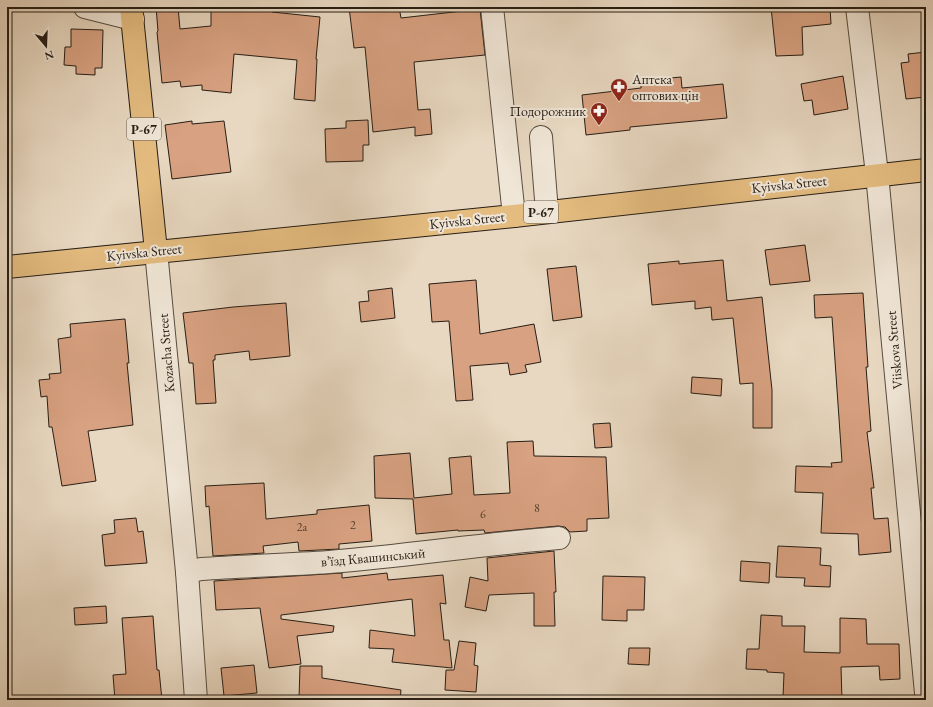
<svg xmlns="http://www.w3.org/2000/svg" width="933" height="707" font-family="'EB Garamond',serif">
  <style>
    .building { fill: #d8a181; stroke: #261e15 }
    .lines { fill: none; stroke-linecap: round; stroke-linejoin: round }
    .minor-casing { stroke: #564c40; stroke-width: 24 }
    .major-casing { stroke: #261e15; stroke-width: 24 }
    .minor { stroke: #f0e6d7; stroke-width: 22 }
    .major { stroke: #e4bc80; stroke-width: 22 }
    .labels { text-anchor: middle; stroke-width: 4; stroke-linejoin: round; paint-order: stroke }
    .number-label { font-size: 12px; fill: #523f30 }
    .shield { fill: #f0e6d7; stroke: #635a4f; stroke-width: 1 }
    .shield-label { font-size: 13px; font-weight: bold; fill: #261e15 }
    .poi-label { font-size: 14px; fill: #261e15; stroke: #f0e6d7; text-anchor: start }
    .street-label { font-size: 14px; fill: #261e15; stroke: #f0e6d7 }
  </style>
  <rect width="100%" height="100%" fill="#e8d8c1"/>
  <filter id="stains"><feTurbulence type="fractalNoise" baseFrequency=".005" numOctaves="4"/><feColorMatrix values="0 0 0 0 .2 0 0 0 0 .09 0 0 0 0 .02 0 0 0 .5 -.17"/></filter>
  <radialGradient id="worn" r=".72"><stop offset=".6" stop-color="#630" stop-opacity="0"/><stop offset="1" stop-color="#630" stop-opacity=".3"/></radialGradient>
  <g class="building">
    <polygon points="156,7 178,7 180,29 211,26 211,7 273,7 272,12 320,17 316,59 317,59 315,101 294,99 297,60 234,54 231,93 202,90 202,85 181,87 180,81 162,83 157,32 158,31"/>
    <polygon points="349,7 399,7 401,18 480,9 485,55 414,62 418,110 430,109 432,134 415,136 415,127 373,132 365,47 354,48"/>
    <polygon points="771,7 830,7 831,24 802,27 803,55 776,56"/>
    <polygon points="71,29 103,30 102,68 95,68 95,75 76,74 76,66 64,65 65,47 71,47"/>
    <polygon points="926,52 926,97 906,99 901,63 909,62 908,54"/>
    <polygon points="843,76 848,109 814,115 812,100 804,101 801,84"/>
    <polygon points="681,77 682,88 723,84 727,118 630,127 630,130 586,135 582,95 641,88 641,81"/>
    <polygon points="368,120 369,145 363,145 363,161 326,162 325,129 346,128 346,121"/>
    <polygon points="192,121 192,124 224,121 231,172 172,179 165,125"/>
    <polygon points="805,245 810,281 770,285 765,250"/>
    <polygon points="723,260 727,301 762,297 772,390 772,428 753,428 753,383 740,384 733,318 712,320 711,307 695,309 695,301 652,305 648,264 679,261 679,264"/>
    <polygon points="576,266 582,317 553,321 547,269"/>
    <polygon points="476,280 480,334 534,324 541,362 525,365 527,372 510,375 508,363 470,366 473,400 456,401 449,321 432,322 429,284"/>
    <polygon points="392,288 395,318 361,322 359,302 369,301 368,291"/>
    <polygon points="863,293 868,367 866,367 871,431 867,432 874,488 871,488 874,519 888,518 891,552 859,555 858,534 821,533 823,493 795,492 796,466 832,467 831,463 842,462 832,317 815,318 814,295"/>
    <polygon points="286,303 290,356 250,360 249,351 215,355 215,360 213,360 216,403 196,404 193,363 189,363 183,313 233,307"/>
    <polygon points="125,319 129,363 127,363 133,425 88,431 96,481 62,486 52,427 49,427 47,396 41,397 39,380 50,379 49,374 61,373 58,339 71,337 70,324"/>
    <polygon points="692,377 722,379 721,396 691,393"/>
    <polygon points="610,423 612,447 595,448 593,424"/>
    <polygon points="533,441 534,456 606,457 609,518 587,519 587,531 570,532 565,527 558,526 485,533 484,530 458,531 458,530 416,534 413,499 375,498 374,456 410,453 414,498 452,494 449,458 471,456 474,495 510,493 507,442"/>
    <polygon points="264,483 266,519 317,514 317,510 369,505 372,541 339,544 339,549 299,551 298,542 263,546 264,553 213,556 209,506 206,507 205,486"/>
    <polygon points="136,518 138,532 143,531 147,563 105,566 102,535 115,533 114,520"/>
    <polygon points="778,546 821,548 820,565 831,566 830,587 804,586 805,578 776,577"/>
    <polygon points="554,551 556,592 554,592 555,626 534,626 534,593 489,595 486,611 465,607 470,577 488,581 487,558"/>
    <polygon points="741,561 770,563 769,583 740,581"/>
    <polygon points="342,573 342,578 387,573 388,580 443,575 446,604 440,603 444,640 449,640 452,668 392,662 394,649 369,648 370,630 415,636 412,599 281,615 281,619 334,626 333,632 297,636 301,664 269,668 260,608 216,610 214,581"/>
    <polygon points="603,576 645,577 644,610 627,610 627,621 602,620"/>
    <polygon points="106,606 107,623 75,625 74,608"/>
    <polygon points="761,615 782,616 782,626 805,626 804,652 840,653 840,618 866,619 867,644 899,644 900,679 880,680 879,666 841,667 842,700 816,700 816,698 783,698 784,673 767,672 767,670 746,669 747,649 759,649"/>
    <polygon points="153,616 157,670 159,670 162,700 115,700 113,675 126,674 122,618"/>
    <polygon points="459,641 476,643 474,665 478,666 476,692 445,690 446,670 454,670"/>
    <polygon points="629,648 650,648 649,665 628,664"/>
    <polygon points="254,665 257,693 224,696 221,668"/>
    <polygon points="300,666 322,666 322,678 401,690 400,700 299,699"/>
  </g>
  <g class="lines">
    <defs>
      <g id="minor">
        <polyline points="85,7 133,19"/>
        <polyline points="492,7 514,216"/>
        <polyline points="857,7 877,174 926,693"/>
        <polyline points="541,137 547,212"/>
        <polyline points="156,251 187,572 196,700"/>
        <path d="M187,572L201,569C244,566 286,565 329,562C406,556 482,544 559,538"/>
      </g>
      <g id="major">
        <polyline points="131,7 156,251"/>
        <polyline points="7,267 514,216 926,170"/>
      </g>
    </defs>
    <use href="#minor" class="minor-casing"/>
    <use href="#major" class="major-casing"/>
    <use href="#minor" class="minor"/>
    <use href="#major" class="major"/>
  </g>
  <defs>
    <symbol id="pharmacy-pin" viewBox="-11 -11 22 30"><path d="M0 17L-7.5 6A9.5 9.5 0 1 1 7.5 6Z" fill="#8f2418" stroke="#f0e6d7"/><path d="M-2-6h4v4h4v4h-4v4h-4v-4h-4v-4h4Z" fill="#fff"/></symbol>
  </defs>
  <g fill-rule="evenodd">
    <use href="#pharmacy-pin" x="609" y="77" width="20" height="27"/>
    <use href="#pharmacy-pin" x="589" y="101" width="20" height="27"/>
  </g>
  <g class="labels">
    <g class="number-label">
      <text x="537" y="512">8</text>
      <text x="483" y="518">6</text>
      <text x="353" y="529">2</text>
      <text x="302" y="531">2а</text>
    </g>
    <g class="shield">
      <rect x="127" y="118" width="34" height="22" rx="3"/>
      <rect x="524" y="201" width="34" height="22" rx="3"/>
    </g>
    <g class="shield-label">
      <text x="144" y="134">Р-67</text>
      <text x="541" y="217">Р-67</text>
    </g>
    <g class="poi-label">
      <text x="632" y="84">Аптека<tspan x="632" dy="16">оптових цін</tspan></text>
      <text x="586" y="116" text-anchor="end">Подорожник</text>
    </g>
    <g class="street-label">
      <text transform="translate(789 184) rotate(-6)" y="5">Kyivska Street</text>
      <text transform="translate(467 220) rotate(-6)" y="5">Kyivska Street</text>
      <text transform="translate(144 252) rotate(-6)" y="5">Kyivska Street</text>
      <text transform="translate(894 350) rotate(-95)" y="5">Viiskova Street</text>
      <text transform="translate(166 353) rotate(-95)" y="5">Kozacha Street</text>
      <text transform="translate(373 557) rotate(-5)" y="5">в’їзд Квашинський</text>
    </g>
  </g>
  <rect width="933" height="707" fill="none" stroke="#e8d8c1" stroke-width="24"/>
  <rect x="8" y="8" width="917" height="691" fill="none" stroke="#261e15" stroke-width="2"/>
  <rect x="12" y="12" width="909" height="683" fill="none" stroke="#261e15"/>
  <g transform="translate(46 46) rotate(161)" stroke="#f0e6d7" stroke-width="3" paint-order="stroke">
  <path d="M0-3L7 15L0 10L-7 15Z" fill="#261e15"/>
  <text y="-6" font-size="11" font-weight="bold" text-anchor="middle" fill="#261e15">N</text>
  </g>
  <rect width="100%" height="100%" filter="url(#stains)"/>
  <rect width="100%" height="100%" fill="url(#worn)"/>
</svg>
